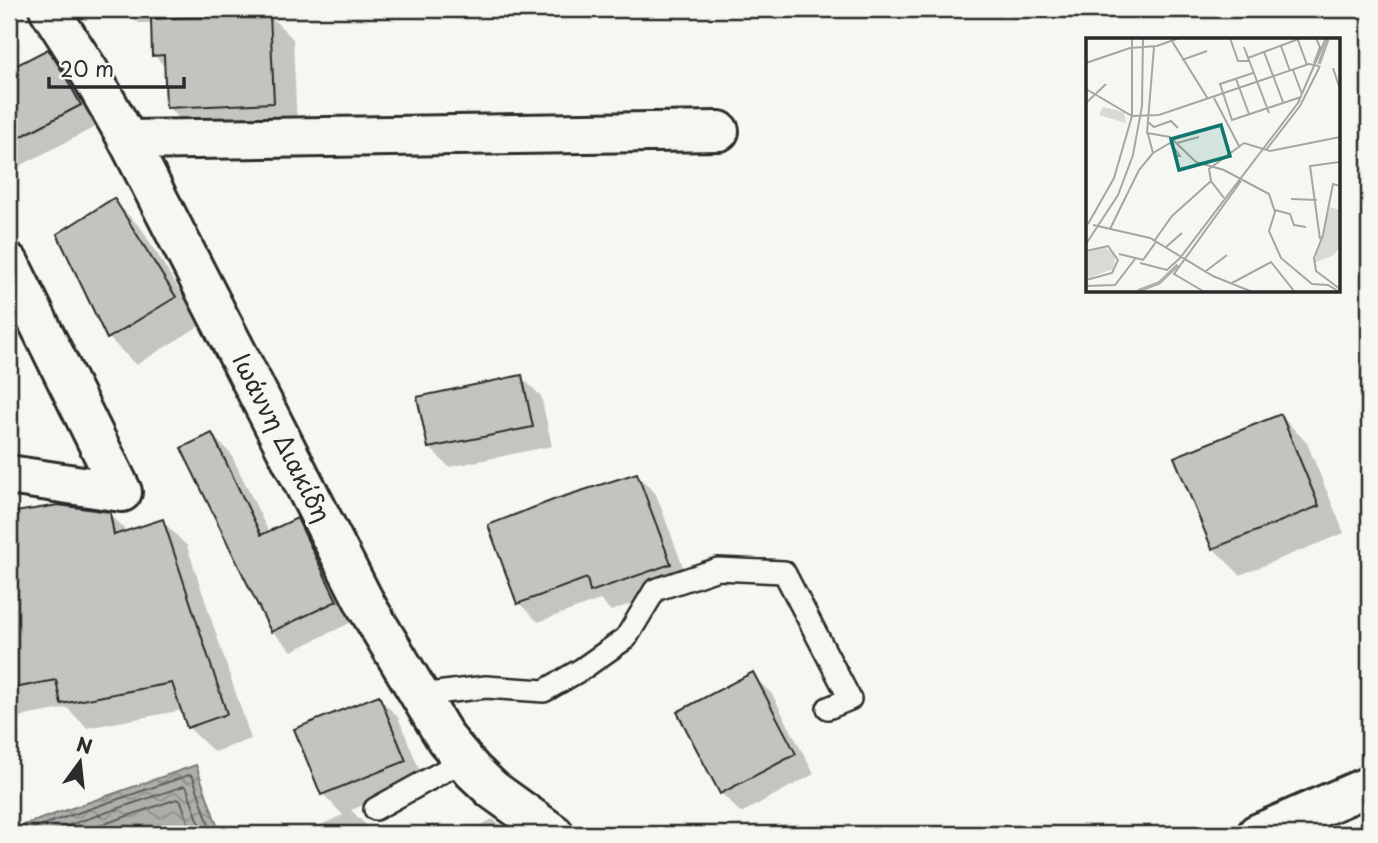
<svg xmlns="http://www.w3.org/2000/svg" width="1378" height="843" font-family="'Playpen Sans',sans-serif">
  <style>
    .water { fill: url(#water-waves); stroke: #7a7a78; stroke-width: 2 }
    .shadow { fill: #0003 }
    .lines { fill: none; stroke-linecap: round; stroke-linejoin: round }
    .shore { stroke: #5f5f5e; stroke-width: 2 }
    .building { fill: #c3c3c0; stroke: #2b2b2b; stroke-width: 2 }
    .service-casing { stroke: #2b2b2b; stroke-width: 26 }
    .minor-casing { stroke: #2b2b2b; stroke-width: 44 }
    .tertiary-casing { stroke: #2b2b2b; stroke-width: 44 }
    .service { stroke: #f6f6f2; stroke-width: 21 }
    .minor { stroke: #f6f6f2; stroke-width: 38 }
    .tertiary { stroke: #f6f6f2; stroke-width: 38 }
    .labels { text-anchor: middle; stroke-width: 7; stroke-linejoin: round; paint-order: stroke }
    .street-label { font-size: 24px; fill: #2b2b2b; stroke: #f6f6f2 }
    .inset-river { fill: none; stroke: #aeaeab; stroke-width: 3.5 }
    .inset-road { fill: none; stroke: #a5a5a2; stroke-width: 2 }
    .view { fill: #0f766e; fill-opacity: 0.15; stroke: #0f766e; stroke-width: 3.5 }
    .inset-edge { fill: none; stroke: #2b2b2b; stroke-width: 3.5 }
  </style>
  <defs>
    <pattern id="water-waves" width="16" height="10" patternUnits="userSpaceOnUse" patternTransform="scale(1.75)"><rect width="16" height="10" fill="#aeaeab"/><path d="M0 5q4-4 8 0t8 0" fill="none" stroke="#8e8e8b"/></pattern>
  </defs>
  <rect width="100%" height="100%" fill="#f6f6f2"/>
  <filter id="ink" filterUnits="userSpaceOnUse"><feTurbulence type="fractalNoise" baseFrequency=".0143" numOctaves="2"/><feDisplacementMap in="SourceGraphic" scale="14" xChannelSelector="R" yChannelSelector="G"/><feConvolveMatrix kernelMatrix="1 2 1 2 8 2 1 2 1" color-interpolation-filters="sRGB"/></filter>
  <g filter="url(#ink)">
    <polygon class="water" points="196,765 220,834 9,834 9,830"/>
    <g class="shadow">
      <polygon points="125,9 217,9 218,17 269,15 293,39 297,126 192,131 168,107 166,68 154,55 153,23 139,23"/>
      <polygon points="48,51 68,70 99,125 14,169 9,163 9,71"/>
      <polygon points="114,201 141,228 201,325 136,365 109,338 59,234"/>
      <polygon points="521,377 541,396 552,446 449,467 429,447"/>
      <polygon points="1281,416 1307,443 1344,533 1240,575 1213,548"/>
      <polygon points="212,435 231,454 269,533 296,520 316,539 356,620 292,651 272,631"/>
      <polygon points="637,475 656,494 689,583 611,611 600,600 538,622 519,603"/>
      <polygon points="58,506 109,514 127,532 162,521 187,546 251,739 214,752 188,727 183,710 87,728 67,708 9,719 9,515"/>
      <polygon points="752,675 772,694 814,774 741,813 721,793 679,712"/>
      <polygon points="378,697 398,717 424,781 351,810 371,830 373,834 311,834 309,830 343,815 323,794 297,730"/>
      <polygon points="493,819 509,834 462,834"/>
    </g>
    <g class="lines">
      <g class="shore">
        <polyline points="16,834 189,775 193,777 212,834"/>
        <polyline points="43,834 184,786 187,788 203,834"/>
        <polyline points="75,834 177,799 181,801 192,834"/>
      </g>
    </g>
    <g class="building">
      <polygon points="270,13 274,103 166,108 164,55 152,56 151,19"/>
      <polygon points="48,49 64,74 81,105 9,143 9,69"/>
      <polygon points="114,198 176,297 107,339 57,234"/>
      <polygon points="522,375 533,427 428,448 417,397"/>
      <polygon points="1281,414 1319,506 1212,549 1174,457"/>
      <polygon points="212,433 261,535 297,518 337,601 271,632 181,448"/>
      <polygon points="637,473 671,564 590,592 587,578 517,604 488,525 556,499"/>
      <polygon points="58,505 110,512 114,535 163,519 227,714 187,728 172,683 61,704 56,680 9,689 9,513"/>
      <polygon points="753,672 796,754 720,794 677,712"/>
      <polygon points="379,695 406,761 321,795 294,729"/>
    </g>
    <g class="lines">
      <defs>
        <g id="service">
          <polyline points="420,695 486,687 544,691 582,669 626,638 655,590 718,569 784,572 850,699 828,708"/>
          <polyline points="375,809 464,760"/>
        </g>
        <g id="minor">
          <polyline points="128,140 719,131"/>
          <polyline points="9,263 122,492 9,475"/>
          <polyline points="1257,834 1369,786"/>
        </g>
        <polyline id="tertiary" points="49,9 90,73 128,140 367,607 446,739 473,771 493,790 554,834"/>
      </defs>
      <use href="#service" class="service-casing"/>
      <use href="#minor" class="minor-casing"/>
      <use href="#tertiary" class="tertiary-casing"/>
      <use href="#service" class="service"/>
      <use href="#minor" class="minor"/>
      <use href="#tertiary" class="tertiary"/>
    </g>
  </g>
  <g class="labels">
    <g class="street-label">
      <text transform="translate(281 438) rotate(63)" y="8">Ιωάννη Διακίδη</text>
    </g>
  </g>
  <g transform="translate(1086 38)">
    <rect width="254" height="254" fill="#f6f6f2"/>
    <path d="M17,69L38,74L40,85L13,77ZM244,169L254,172V208L248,217L228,225ZM17,208L30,218L27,231L0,241V215Z" fill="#d9d9d5"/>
    <path class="inset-river" d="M233,26L242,1M52,253L73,245L92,227"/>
    <path class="inset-road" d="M144,0L152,23H163M212,2L221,27M86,3L122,61M195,8L204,33M68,9L61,95L84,99L110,124L138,132L183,156L189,174L183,193L195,220L226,246L242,247L252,253M158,9L183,75M178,14L197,64M162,20L215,0M96,22L121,13M0,25L44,10L71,8L93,0M228,25L234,9L230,0M247,30L254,51M207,32L216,56M167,35L134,46L146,82L215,59M150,41L163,76M0,51L46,78V0M128,60L153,108M0,65L20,46M62,84L68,89L85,83L92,90M91,105L113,99M180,112L214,68L234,28M67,115L84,105L94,118H88M254,148L247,146L237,197L228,220L230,233L254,251M138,160L125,143L123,131L158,105L184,113L254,99M205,161L231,162M189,172L204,176L208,187L220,189M2,186L28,140L46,78L73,77L223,26L233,28M7,187L64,200L127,238L164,253M24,191L53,132L67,115L62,96M234,201L224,128L253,124M69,202L86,178L125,143M0,206L32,157L47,117L56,68L57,0M80,209L96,195M0,213L22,208L32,222L26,235L0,242M33,216L58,222M57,222L70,204M54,225L81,232L94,220L212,65L240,0M120,233L141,217M146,245L185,224L208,253M0,248L29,247L49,221M117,253L88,236L155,143"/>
    <path class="view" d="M135,87L144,118L93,132L85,101Z"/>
    <rect width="254" height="254" class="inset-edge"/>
  </g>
  <rect width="1378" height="843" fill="none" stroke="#f6f6f2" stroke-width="35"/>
  <rect x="18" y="18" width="1343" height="808" fill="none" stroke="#2b2b2b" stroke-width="2.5" filter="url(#ink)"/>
  <g transform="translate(80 762) rotate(15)" stroke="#f6f6f2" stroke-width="5" paint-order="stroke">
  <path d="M0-5L12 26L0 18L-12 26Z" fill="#2b2b2b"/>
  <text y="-10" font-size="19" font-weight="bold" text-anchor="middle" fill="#2b2b2b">N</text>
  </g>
  <path d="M49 77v10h135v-10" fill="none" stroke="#2b2b2b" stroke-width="3.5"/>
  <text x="60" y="77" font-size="21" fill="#2b2b2b" stroke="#f6f6f2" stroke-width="5" paint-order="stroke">20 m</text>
</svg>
